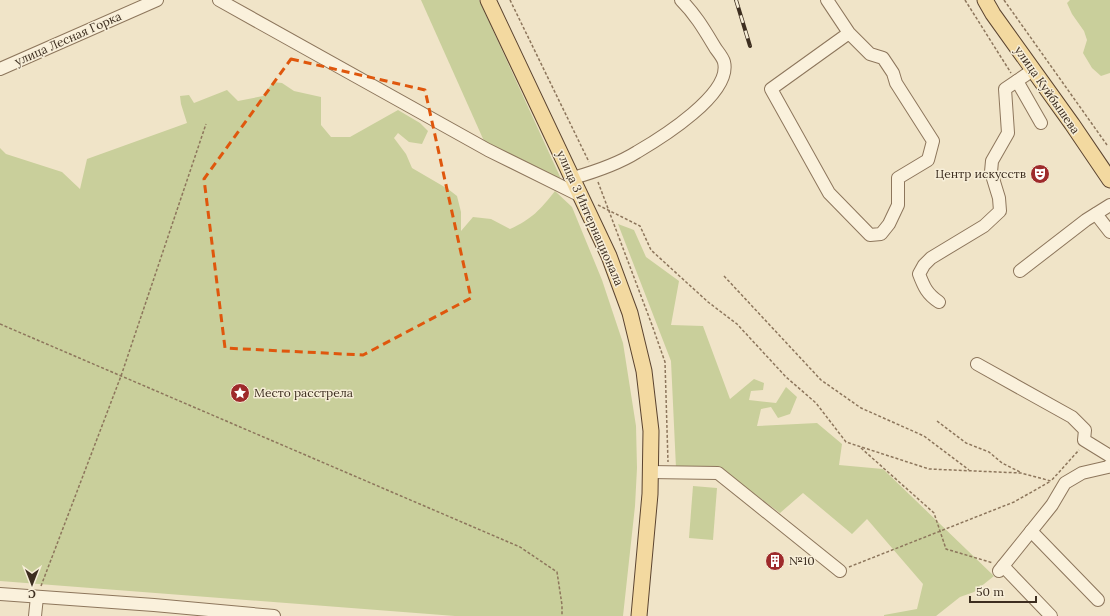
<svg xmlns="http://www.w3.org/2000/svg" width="1110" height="616" font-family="Lora,serif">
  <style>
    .green { fill: #c9cf9b }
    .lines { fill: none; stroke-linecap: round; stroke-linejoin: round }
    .minor-casing { stroke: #8d765c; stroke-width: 14 }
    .major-casing { stroke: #5b4430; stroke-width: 17 }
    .path { stroke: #8d765c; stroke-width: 1.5; stroke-dasharray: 3 2; stroke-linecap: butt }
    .minor { stroke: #faf1dc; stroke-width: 12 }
    .major { stroke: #f3d9a0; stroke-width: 15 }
    .rail-casing { stroke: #3d2e20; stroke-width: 4 }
    .rail { stroke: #f7eed8; stroke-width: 2.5; stroke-dasharray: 8; stroke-linecap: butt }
    .marked { fill: none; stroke: #df570d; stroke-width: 3; stroke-dasharray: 8 5; stroke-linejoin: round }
    .labels { text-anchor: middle; stroke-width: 3; stroke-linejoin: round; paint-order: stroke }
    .street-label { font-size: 12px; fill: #3d2e20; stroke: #f7eed8 }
    .poi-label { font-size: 12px; fill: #3d2e20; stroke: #f7eed8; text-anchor: start }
  </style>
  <rect width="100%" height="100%" fill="#f0e4c8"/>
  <g class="green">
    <polygon points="421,0 479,0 562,181 484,141"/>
    <polygon points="1070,0 1110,0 1110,73 1101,76 1092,68 1083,53 1087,40 1084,31 1072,14 1067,3"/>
    <path d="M273,82L282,83L294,91L321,97V125L331,137H350L398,110L420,123L428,131L422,144L409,142L398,133L394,138L406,154L412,168L448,189L457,196L461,212V231L473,217L491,219L510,229C532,219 540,210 555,191L572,207L602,280L623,343L636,426L637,468L635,506L623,616H455L0,581V148L6,154L62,172L80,189L87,159L187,123L181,104L180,96L189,95L194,103L227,90L238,101L263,96Z"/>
    <polygon points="618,224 634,230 646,257 679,281 671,325 703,326 730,399 754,379 764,383 763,390 751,391 749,400 776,403 786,387 797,397 790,414 778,418 771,407 761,409 757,426 817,423 842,444 839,465 883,469 994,576 974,592 960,597 936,616 884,616 884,615 917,609 923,584 867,519 852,534 803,493 780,513 720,468 676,468 671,361"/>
    <polygon points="693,486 717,488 713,540 689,538"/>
  </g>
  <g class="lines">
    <defs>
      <g id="minor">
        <polyline points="219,0 488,150 581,196"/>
        <polyline points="827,0 849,33 870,54 883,58 893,73 896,83 933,141 928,160 898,178 898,205 889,224 881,234 870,235 829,193 771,89 849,33"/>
        <polyline points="0,69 157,0"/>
        <polyline points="1017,81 1041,123"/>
        <path d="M573,178C594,172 618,164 637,152C661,138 732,94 724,62C723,58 719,53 716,49C705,31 696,15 681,0"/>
        <polyline points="1096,214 1110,232"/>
        <polyline points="1020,271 1086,220 1110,205"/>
        <path d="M939,302C927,294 924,287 919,274L924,265L931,258L984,226L1000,211L999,198L991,172L992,161L1008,133L1005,89L1033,70"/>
        <polyline points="977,364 1072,417 1085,430 1084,440 1110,456"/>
        <polyline points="650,472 718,473 840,571"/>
        <polyline points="1031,531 1098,600"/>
        <polyline points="1003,566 1051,616"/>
        <polyline points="999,571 1052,505 1065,483 1082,473 1108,467 1110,465"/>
        <polyline points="0,594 154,605 274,616"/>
        <polyline points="35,616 37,597"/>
      </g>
      <g id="major">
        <polyline points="488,0 609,256 630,313 644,371 651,431 650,494 639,616"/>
        <polyline points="985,0 993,14 1072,124 1110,180"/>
      </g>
    </defs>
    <use href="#minor" class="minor-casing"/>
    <use href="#major" class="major-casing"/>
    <g class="path">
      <polyline points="510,0 589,162"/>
      <polyline points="965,0 1011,73"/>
      <polyline points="1004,0 1107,145"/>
      <polyline points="598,182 652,325 665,362 668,462"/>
      <polyline points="598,205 640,226 651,250 708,302 737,324 786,377 816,403 846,442 929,469 1021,473 1051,481 1079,450"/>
      <polyline points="724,276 821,380 861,408 924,436 969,470"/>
      <polyline points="0,324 520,547 557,572 562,605 562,616"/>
      <polyline points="937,421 966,443 989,452 1002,463 1020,472"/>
      <polyline points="861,448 934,513 946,549 993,563"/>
      <polyline points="849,567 1014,502 1051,481"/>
      <polyline points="41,586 121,376 206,124"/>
    </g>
    <use href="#minor" class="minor"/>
    <use href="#major" class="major"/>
    <defs>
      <polyline id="rail" points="736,0 750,46"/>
    </defs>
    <use href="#rail" class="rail-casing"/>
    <use href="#rail" class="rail"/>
  </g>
  <path class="marked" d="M291,59L425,90L471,298L363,355L225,348L204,179Z"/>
  <defs>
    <symbol id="theatre-disc" viewBox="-11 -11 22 22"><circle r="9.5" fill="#9e2a2b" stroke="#f7eed8"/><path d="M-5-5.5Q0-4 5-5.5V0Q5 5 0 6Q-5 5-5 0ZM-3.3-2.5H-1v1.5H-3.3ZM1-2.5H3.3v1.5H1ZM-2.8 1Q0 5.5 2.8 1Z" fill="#fff"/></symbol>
    <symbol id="sight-disc" viewBox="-11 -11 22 22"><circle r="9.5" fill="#9e2a2b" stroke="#f7eed8"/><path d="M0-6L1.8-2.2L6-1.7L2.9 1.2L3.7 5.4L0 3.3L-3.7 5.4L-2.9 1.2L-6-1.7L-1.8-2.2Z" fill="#fff"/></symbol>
    <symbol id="building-disc" viewBox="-11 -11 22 22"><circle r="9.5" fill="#9e2a2b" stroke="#f7eed8"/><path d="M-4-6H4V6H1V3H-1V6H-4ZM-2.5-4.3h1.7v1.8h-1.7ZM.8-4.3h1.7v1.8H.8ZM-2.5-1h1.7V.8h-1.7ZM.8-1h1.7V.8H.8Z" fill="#fff"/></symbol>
  </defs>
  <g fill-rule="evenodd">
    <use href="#theatre-disc" x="1029" y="163" width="22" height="22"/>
    <use href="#sight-disc" x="229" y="382" width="22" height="22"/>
    <use href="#building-disc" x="764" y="550" width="22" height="22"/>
  </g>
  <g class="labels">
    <g class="street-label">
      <text transform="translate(68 39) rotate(-24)" y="4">улица Лесная Горка</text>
      <text transform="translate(1047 90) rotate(55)" y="4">улица Куйбышева</text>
      <text transform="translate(590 218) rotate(66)" y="4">улица 3 Интернационала</text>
    </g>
    <g class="poi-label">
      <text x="1026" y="178" text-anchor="end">Центр искусств</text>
      <text x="254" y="397">Место расстрела</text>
      <text x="789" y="565">№10</text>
    </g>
  </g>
  <g transform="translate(32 584) rotate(180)" stroke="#f7eed8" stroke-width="3" paint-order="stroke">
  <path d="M0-3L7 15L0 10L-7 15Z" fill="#3d2e20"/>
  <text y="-6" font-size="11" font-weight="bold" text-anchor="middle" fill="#3d2e20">С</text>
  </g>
  <path d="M970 596v6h66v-6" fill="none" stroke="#3d2e20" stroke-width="2"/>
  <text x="976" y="596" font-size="12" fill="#3d2e20" stroke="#f7eed8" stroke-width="3" paint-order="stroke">50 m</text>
</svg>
